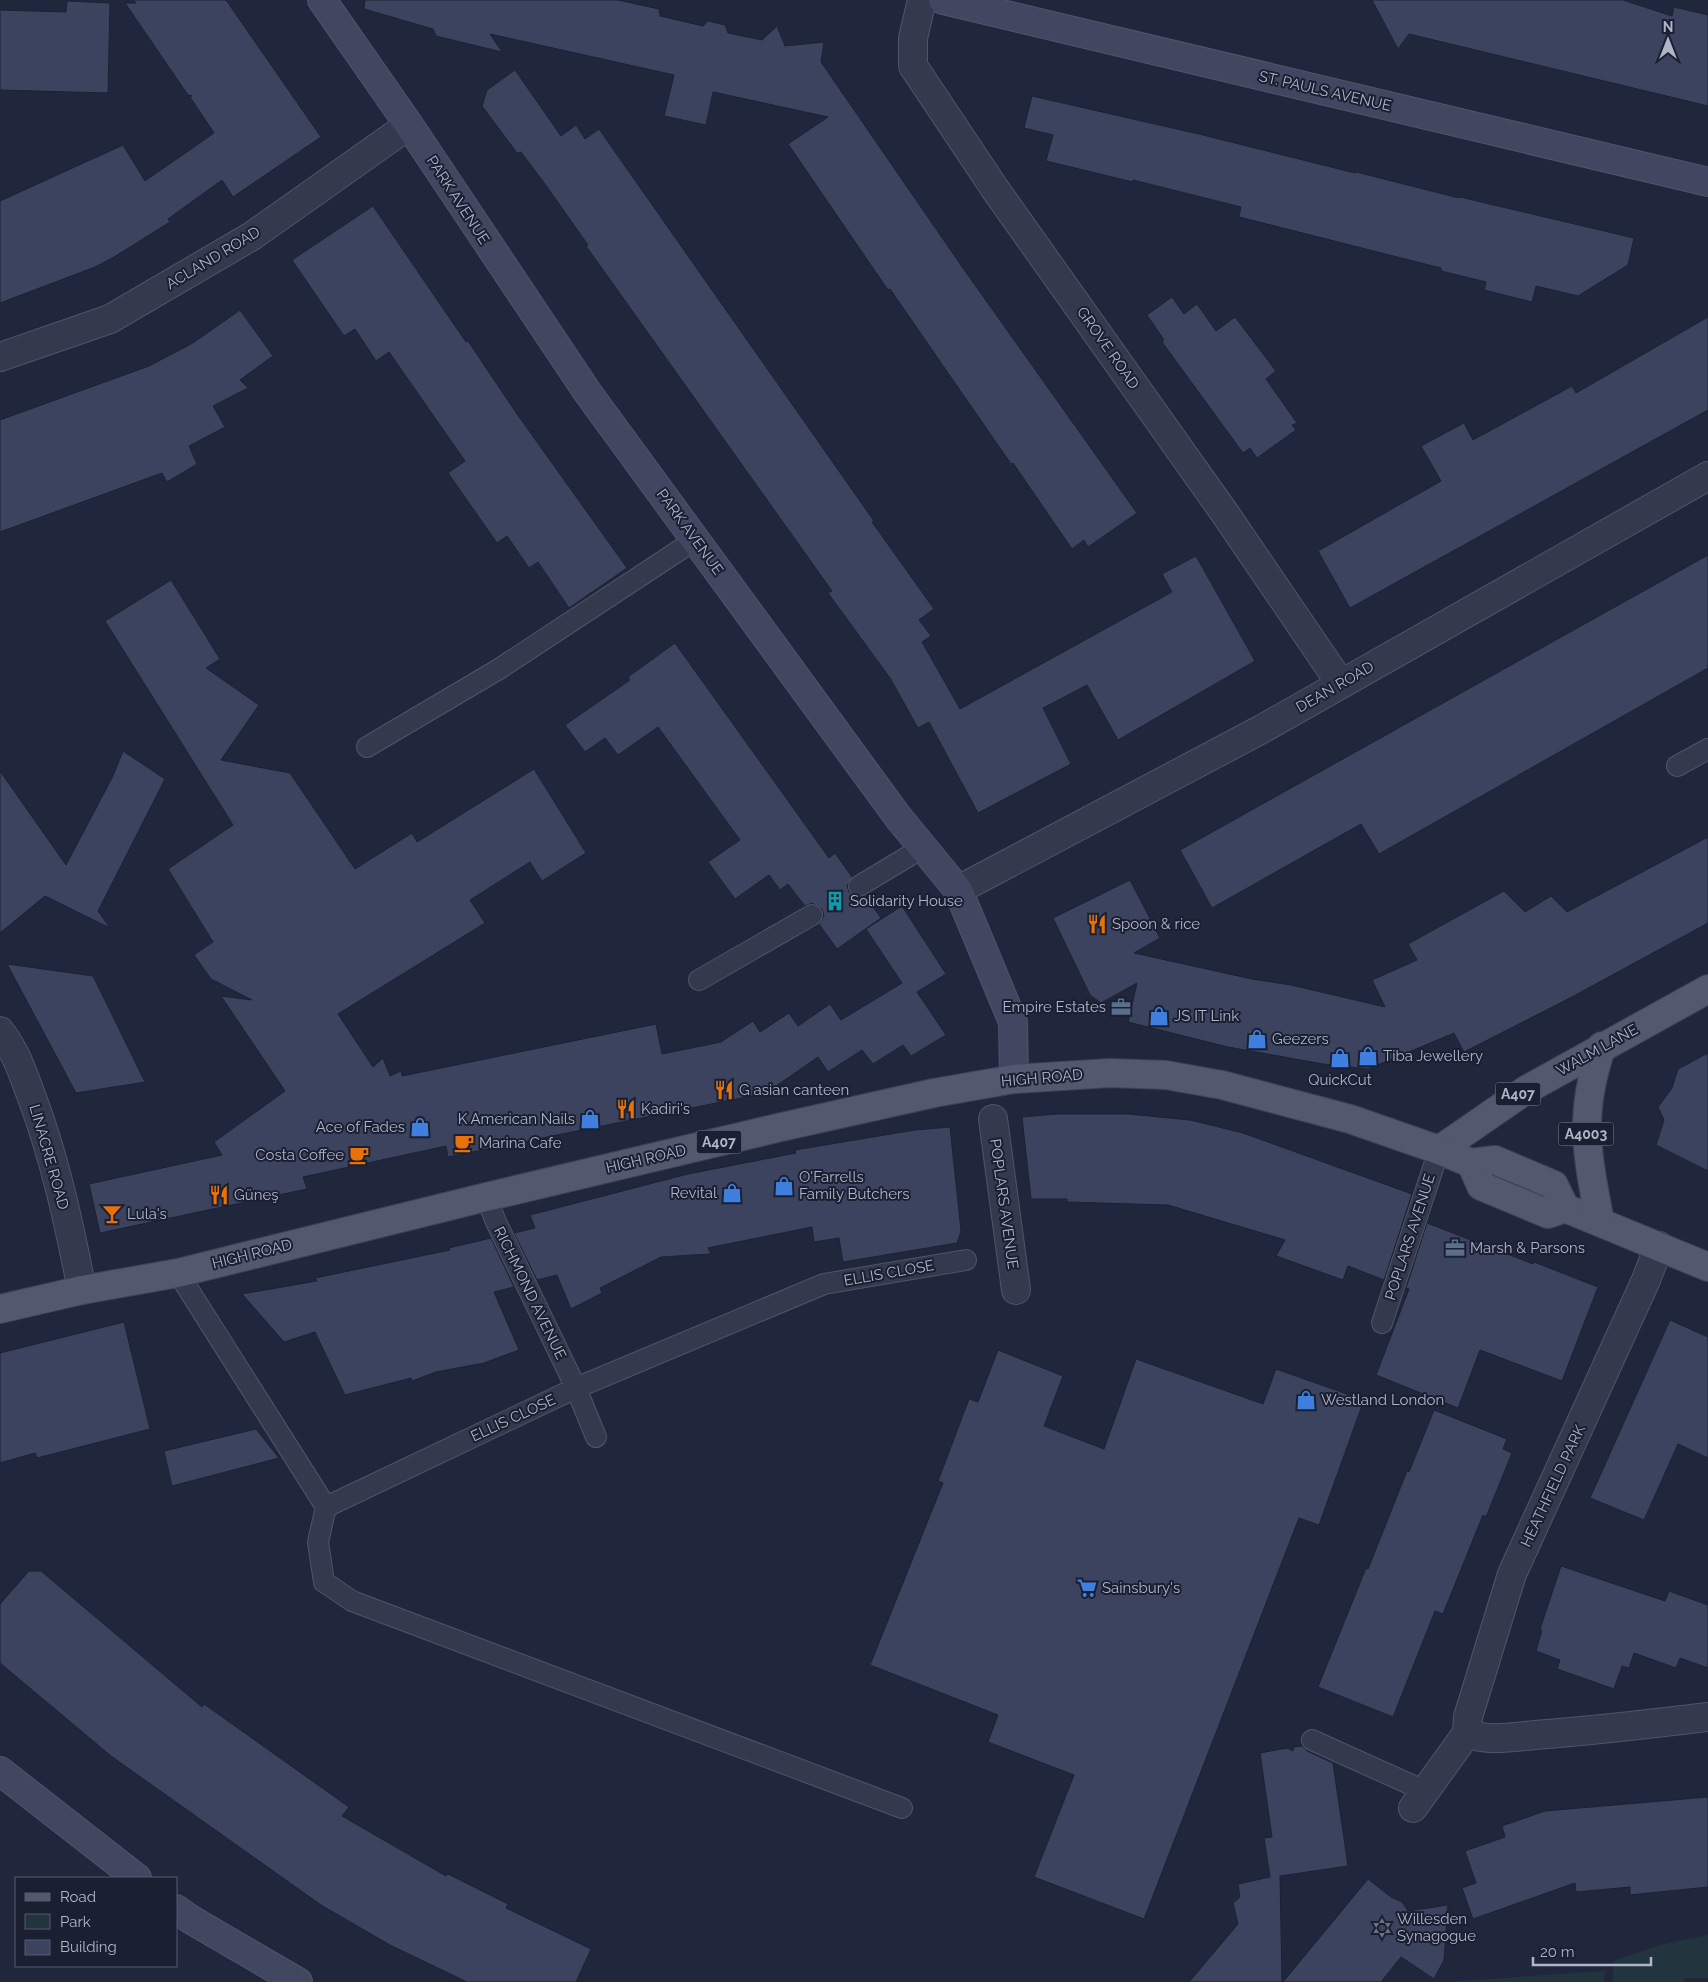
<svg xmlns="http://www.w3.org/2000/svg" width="1708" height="1982" font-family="Raleway,sans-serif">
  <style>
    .green { fill: #22353e }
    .building { fill: #3c435e; stroke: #1c2134 }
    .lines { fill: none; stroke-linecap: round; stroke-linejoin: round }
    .lane-casing { stroke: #505468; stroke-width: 22 }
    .street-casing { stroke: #505468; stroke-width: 30 }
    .secondary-casing { stroke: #505468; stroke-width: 30 }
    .primary-casing { stroke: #3e4356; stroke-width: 30 }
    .lane { stroke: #343a4d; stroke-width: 20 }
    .street { stroke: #343a4d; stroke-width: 28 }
    .secondary { stroke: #424761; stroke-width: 28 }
    .primary { stroke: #52586d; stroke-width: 28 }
    .labels { text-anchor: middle; stroke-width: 4; stroke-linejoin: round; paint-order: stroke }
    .shield { fill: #1a1f32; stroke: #83879c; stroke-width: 1 }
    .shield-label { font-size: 14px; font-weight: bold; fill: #b0b4c9 }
    .street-label { font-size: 15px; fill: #b0b4c9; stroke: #1a1f32 }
    .poi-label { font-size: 15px; fill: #b0b4c9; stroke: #1a1f32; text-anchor: start }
  </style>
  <rect width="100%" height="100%" fill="#20273d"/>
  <g class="green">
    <polygon points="1708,1935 1708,1978 1684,1978 1683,1982 1613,1982 1613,1961 1664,1944"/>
    <polygon points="1605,1971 1604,1982 1455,1982 1460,1981"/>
  </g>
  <g class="building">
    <polygon points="133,0 226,0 321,137 233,197 222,180 168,219 170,222 114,257 95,267 0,303 0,201 123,145 145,181 214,133 190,97 192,96 188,95 125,3 136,3"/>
    <polygon points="365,0 618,0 659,9 660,16 703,26 708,21 725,25 728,33 762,40 777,26 785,46 824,42 821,62 965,271 1137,513 1088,547 1084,540 1072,549 1013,463 1011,464 890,289 888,290 788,144 828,117 713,92 706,125 664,116 674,75 490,34 502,52 436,36 433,29 364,9"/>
    <polygon points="1372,0 1623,0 1672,16 1674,7 1708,15 1708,106 1409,34 1398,49"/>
    <polygon points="67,1 110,3 108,93 0,90 0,10 66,12"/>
    <polygon points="515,70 561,136 576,125 585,139 599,129 874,521 872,522 934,609 919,620 931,636 922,642 960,709 1172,592 1162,574 1196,556 1255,661 1118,740 1087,685 1043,708 1071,764 978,813 929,722 918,728 890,678 828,593 832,591 586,246 588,245 545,184 521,152 517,153 482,106 487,90"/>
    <polygon points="1032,96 1203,135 1355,173 1356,172 1459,198 1460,197 1634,238 1628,265 1578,296 1536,286 1532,302 1484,290 1486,282 1441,271 1441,268 1239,217 1241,207 1133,180 1133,182 1046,161 1053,135 1024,128"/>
    <polygon points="373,206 466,342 468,341 517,414 627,568 569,608 538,562 529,568 507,536 497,543 448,473 465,461 389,352 376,361 355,329 344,336 292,260"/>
    <polygon points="1172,297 1184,314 1197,304 1216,331 1235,317 1276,371 1266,379 1297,423 1292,425 1296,430 1257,458 1250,448 1243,453 1162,342 1164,340 1147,315"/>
    <polygon points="240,310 273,356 240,380 248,388 213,406 225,427 189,446 197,464 167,482 162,473 0,532 0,420 149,366 193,343"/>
    <polygon points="1708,317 1708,410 1350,608 1318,551 1441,481 1421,446 1464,423 1473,440 1572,386 1576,393"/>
    <polygon points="1708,555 1708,668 1379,854 1361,824 1212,908 1180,850"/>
    <polygon points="171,580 220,659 206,668 259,705 221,760 290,773 355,869 412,833 417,842 534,769 586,853 542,881 530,862 470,900 485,923 338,1014 373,1067 383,1058 390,1076 401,1071 402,1076 656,1024 662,1054 721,1042 753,1021 760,1032 789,1013 798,1026 830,1004 841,1020 902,983 866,929 902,906 946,974 917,992 946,1035 911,1056 903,1045 873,1064 862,1050 828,1072 818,1057 766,1093 448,1157 446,1146 303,1177 307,1189 100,1233 89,1184 222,1155 214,1142 285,1091 221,996 252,1000 211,979 194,955 213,942 168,869 233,825 105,621"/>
    <polygon points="675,643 829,858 835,853 852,877 847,886 849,892 859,898 865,896 881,918 837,949 819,924 824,916 822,909 812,903 805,906 788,884 780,890 769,875 735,899 708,862 740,840 658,727 618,755 605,738 585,752 565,725 630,680 628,677"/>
    <polygon points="123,751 165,779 98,911 110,928 45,896 0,933 0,771 66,865 113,776"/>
    <polygon points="1708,837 1708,923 1570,998 1464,1052 1454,1033 1368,1069 1323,1064 1228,1047 1128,1022 1137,983 1101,1003 1090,995 1053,918 1130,880 1160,938 1134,953 1252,979 1291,985 1385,1007 1372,980 1417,960 1408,944 1504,891 1525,912 1551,896 1567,912"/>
    <polygon points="7,964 93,976 145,1082 76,1093"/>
    <polygon points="1708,1053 1708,1171 1656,1145 1664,1120 1658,1107 1672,1088 1678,1069"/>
    <polygon points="1057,1114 1128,1114 1190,1120 1243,1133 1412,1194 1384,1280 1348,1266 1343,1280 1276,1256 1285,1240 1168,1205 1067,1202 1067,1199 1031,1199 1022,1117"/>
    <polygon points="950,1127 961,1231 957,1243 843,1262 839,1238 814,1242 812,1227 708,1248 711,1254 661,1257 600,1288 602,1293 571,1309 557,1275 537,1280 514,1233 535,1228 530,1215 688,1174 796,1153 795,1150 915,1130"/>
    <polygon points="1427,1223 1533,1264 1534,1262 1598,1287 1562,1381 1480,1350 1458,1408 1376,1375 1409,1289 1406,1288"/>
    <polygon points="491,1238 514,1287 494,1292 519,1350 484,1363 436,1372 412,1381 411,1378 345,1395 315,1332 284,1342 242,1294 317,1281 315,1278 450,1250 449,1248"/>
    <polygon points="1670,1320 1708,1337 1708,1458 1678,1444 1644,1520 1590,1498"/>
    <polygon points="124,1322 150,1429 37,1458 35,1453 0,1463 0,1353"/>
    <polygon points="998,1350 1063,1376 1044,1426 1104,1449 1136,1359 1263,1404 1276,1369 1364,1400 1319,1525 1299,1518 1144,1919 1034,1877 1074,1775 988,1742 998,1715 870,1665 943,1483 938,1481 969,1399 978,1402"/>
    <polygon points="1434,1410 1507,1439 1503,1449 1512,1453 1486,1517 1483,1515 1443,1614 1435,1611 1393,1717 1318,1687 1366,1568 1368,1569 1407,1471 1409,1472"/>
    <polygon points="256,1429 279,1458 172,1486 164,1451"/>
    <polygon points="1561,1566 1665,1601 1669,1591 1708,1605 1708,1668 1680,1658 1676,1668 1634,1653 1629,1668 1622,1666 1614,1689 1557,1669 1560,1660 1536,1651 1542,1630 1540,1629"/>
    <polygon points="29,1571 41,1571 202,1707 204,1704 349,1807 342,1816 446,1876 448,1874 508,1904 506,1908 591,1949 576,1982 467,1982 390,1945 321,1905 111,1756 0,1663 0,1604"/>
    <polygon points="1302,1746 1307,1751 1333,1763 1348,1866 1280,1876 1282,1982 1189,1982 1238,1924 1233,1903 1240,1897 1238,1884 1270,1877 1264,1838 1272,1837 1260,1753 1287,1748 1293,1751 1294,1747"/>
    <polygon points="1708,1797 1708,1887 1630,1895 1630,1887 1576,1892 1575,1883 1473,1919 1462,1888 1476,1883 1465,1851 1505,1837 1502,1826 1545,1811"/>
    <polygon points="1368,1879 1391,1897 1402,1902 1408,1911 1448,1905 1444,1960 1434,1979 1401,1957 1381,1982 1283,1982"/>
  </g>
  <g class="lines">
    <defs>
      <g id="lane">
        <polyline points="367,747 499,669 695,540"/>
        <polyline points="1677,766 1708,749"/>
        <polyline points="859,886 924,847"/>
        <polyline points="699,980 812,915"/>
        <polyline points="486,1197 496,1222 576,1388 596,1437"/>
        <polyline points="178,1273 326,1507 576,1388 824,1284 966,1260"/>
        <polyline points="1382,1323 1439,1150"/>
        <polyline points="326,1507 318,1542 324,1582 352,1601 902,1808"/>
        <polyline points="1312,1740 1425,1791"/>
      </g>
      <g id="street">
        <polyline points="922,0 913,38 913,66 995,189 1226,515 1341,684"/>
        <polyline points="0,357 110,319 252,236 409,125"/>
        <polyline points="958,890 1262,729 1708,476"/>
        <path d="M0,1031C16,1052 22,1071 31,1095C55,1158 69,1224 82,1290"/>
        <polyline points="993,1119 1016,1290"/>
        <path d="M1659,1246L1646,1280L1512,1574L1468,1717L1467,1733C1488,1742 1513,1737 1535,1735C1593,1731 1651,1724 1708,1717"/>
        <polyline points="1413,1808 1467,1733"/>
      </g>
      <g id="secondary">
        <polyline points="322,0 409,125 588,393 898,817 958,890 1013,1022 1014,1079"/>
        <polyline points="943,0 1708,182"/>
        <polyline points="0,1771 137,1878"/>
        <polyline points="176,1909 190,1919 298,1982"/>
      </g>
      <g id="primary">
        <polyline points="1439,1150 1526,1090 1708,989"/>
        <polyline points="1471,1163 1481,1186 1548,1214 1565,1208 1708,1267"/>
        <path d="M1600,1222C1587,1153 1578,1115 1602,1046"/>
        <polyline points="0,1309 82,1290 178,1273 486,1197 777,1128 934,1093 1014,1079 1110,1073 1166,1075 1222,1085 1350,1119 1439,1150 1471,1163 1495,1160 1554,1185 1565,1208"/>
      </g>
    </defs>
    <use href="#lane" class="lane-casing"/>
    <use href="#street" class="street-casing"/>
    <use href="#secondary" class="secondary-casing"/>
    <use href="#primary" class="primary-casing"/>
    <use href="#lane" class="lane"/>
    <use href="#street" class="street"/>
    <use href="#secondary" class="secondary"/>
    <use href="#primary" class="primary"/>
  </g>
  <defs>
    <symbol id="building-bare" viewBox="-9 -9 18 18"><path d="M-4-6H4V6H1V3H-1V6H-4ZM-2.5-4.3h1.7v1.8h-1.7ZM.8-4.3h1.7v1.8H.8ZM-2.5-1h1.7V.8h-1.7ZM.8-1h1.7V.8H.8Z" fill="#0f9aa8" stroke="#1a1f32" stroke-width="2.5" paint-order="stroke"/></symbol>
    <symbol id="restaurant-bare" viewBox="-9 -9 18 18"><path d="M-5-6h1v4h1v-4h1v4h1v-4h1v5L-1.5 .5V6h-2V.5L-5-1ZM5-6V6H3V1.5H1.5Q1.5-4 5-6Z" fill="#e8710a" stroke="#1a1f32" stroke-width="2.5" paint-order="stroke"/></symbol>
    <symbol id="office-bare" viewBox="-9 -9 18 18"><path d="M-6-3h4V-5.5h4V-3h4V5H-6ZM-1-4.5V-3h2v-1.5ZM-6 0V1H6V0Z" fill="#5c6f8a" stroke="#1a1f32" stroke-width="2.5" paint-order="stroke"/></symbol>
    <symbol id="shop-bare" viewBox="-9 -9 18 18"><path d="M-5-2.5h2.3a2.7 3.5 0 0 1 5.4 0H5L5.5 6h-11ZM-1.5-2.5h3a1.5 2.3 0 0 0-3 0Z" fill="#3f7fe0" stroke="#1a1f32" stroke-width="2.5" paint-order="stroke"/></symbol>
    <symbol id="cafe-bare" viewBox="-9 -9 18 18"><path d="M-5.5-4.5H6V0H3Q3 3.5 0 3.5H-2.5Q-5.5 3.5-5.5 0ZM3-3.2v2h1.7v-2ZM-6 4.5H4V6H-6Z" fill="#e8710a" stroke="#1a1f32" stroke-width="2.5" paint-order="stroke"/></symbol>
    <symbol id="bar-bare" viewBox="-9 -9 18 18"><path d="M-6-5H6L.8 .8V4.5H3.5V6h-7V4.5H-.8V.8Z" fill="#e8710a" stroke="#1a1f32" stroke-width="2.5" paint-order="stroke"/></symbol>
    <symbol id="supermarket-bare" viewBox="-9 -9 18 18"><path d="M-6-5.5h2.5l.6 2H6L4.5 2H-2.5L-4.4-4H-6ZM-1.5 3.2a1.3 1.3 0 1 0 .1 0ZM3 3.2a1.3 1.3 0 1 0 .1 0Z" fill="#3f7fe0" stroke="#1a1f32" stroke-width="2.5" paint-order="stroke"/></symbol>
    <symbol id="synagogue-bare" viewBox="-9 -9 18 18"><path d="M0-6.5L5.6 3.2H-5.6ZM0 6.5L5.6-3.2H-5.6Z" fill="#6b7280" stroke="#1a1f32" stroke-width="2.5" paint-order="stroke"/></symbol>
  </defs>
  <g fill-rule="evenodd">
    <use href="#building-bare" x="821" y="887" width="28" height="28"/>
    <use href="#restaurant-bare" x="1083" y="910" width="28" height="28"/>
    <use href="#office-bare" x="1107" y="993" width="28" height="28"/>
    <use href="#shop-bare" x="1145" y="1002" width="28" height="28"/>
    <use href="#shop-bare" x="1243" y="1025" width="28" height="28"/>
    <use href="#shop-bare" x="1354" y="1042" width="28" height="28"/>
    <use href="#shop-bare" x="1326" y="1044" width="28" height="28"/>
    <use href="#restaurant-bare" x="710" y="1076" width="28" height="28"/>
    <use href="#restaurant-bare" x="612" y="1095" width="28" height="28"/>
    <use href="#shop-bare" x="576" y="1105" width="28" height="28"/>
    <use href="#shop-bare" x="406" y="1113" width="28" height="28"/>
    <use href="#cafe-bare" x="450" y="1129" width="28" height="28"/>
    <use href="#cafe-bare" x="345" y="1141" width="28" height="28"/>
    <use href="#shop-bare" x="770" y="1172" width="28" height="28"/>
    <use href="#shop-bare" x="718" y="1179" width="28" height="28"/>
    <use href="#restaurant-bare" x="205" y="1181" width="28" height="28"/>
    <use href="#bar-bare" x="98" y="1200" width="28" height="28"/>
    <use href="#office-bare" x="1441" y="1234" width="28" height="28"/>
    <use href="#shop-bare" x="1292" y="1386" width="28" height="28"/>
    <use href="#supermarket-bare" x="1073" y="1574" width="28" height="28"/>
    <use href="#synagogue-bare" x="1368" y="1914" width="28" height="28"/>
  </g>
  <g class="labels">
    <g class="shield">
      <rect x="1495.5" y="1082.5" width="45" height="23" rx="4"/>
      <rect x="1558.5" y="1122.5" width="55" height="23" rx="4"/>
      <rect x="696.5" y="1130.5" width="45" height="23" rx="4"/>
    </g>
    <g class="shield-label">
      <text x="1518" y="1099">A407</text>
      <text x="1586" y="1139">A4003</text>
      <text x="719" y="1147">A407</text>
    </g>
    <g class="street-label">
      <text transform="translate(1325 91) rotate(13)" y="5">ST. PAULS AVENUE</text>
      <text transform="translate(458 200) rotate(57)" y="5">PARK AVENUE</text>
      <text transform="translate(213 258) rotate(-31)" y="5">ACLAND ROAD</text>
      <text transform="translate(1108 348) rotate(55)" y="5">GROVE ROAD</text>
      <text transform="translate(690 532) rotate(54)" y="5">PARK AVENUE</text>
      <text transform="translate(1335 687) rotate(-30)" y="5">DEAN ROAD</text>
      <text transform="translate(1597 1050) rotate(-29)" y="5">WALM LANE</text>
      <text transform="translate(1042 1078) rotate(-5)" y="5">HIGH ROAD</text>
      <text transform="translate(49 1157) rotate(74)" y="5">LINACRE ROAD</text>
      <text transform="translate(646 1159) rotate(-13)" y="5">HIGH ROAD</text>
      <text transform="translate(1004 1204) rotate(82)" y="5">POPLARS AVENUE</text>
      <text transform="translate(1410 1237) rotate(-72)" y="5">POPLARS AVENUE</text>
      <text transform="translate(252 1254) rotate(-14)" y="5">HIGH ROAD</text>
      <text transform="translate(889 1273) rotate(-10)" y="5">ELLIS CLOSE</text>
      <text transform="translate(530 1293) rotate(64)" y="5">RICHMOND AVENUE</text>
      <text transform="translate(513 1418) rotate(-25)" y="5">ELLIS CLOSE</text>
      <text transform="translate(1553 1486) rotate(-65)" y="5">HEATHFIELD PARK</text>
    </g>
    <g class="poi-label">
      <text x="850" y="906">Solidarity House</text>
      <text x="1112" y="929">Spoon &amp; rice</text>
      <text x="1106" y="1012" text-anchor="end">Empire Estates</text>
      <text x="1174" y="1021">JS IT Link</text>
      <text x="1272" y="1044">Geezers</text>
      <text x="1383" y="1061">Tiba Jewellery</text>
      <text x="1340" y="1085" text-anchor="middle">QuickCut</text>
      <text x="739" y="1095">G asian canteen</text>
      <text x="641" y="1114">Kadiri's</text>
      <text x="575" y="1124" text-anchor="end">K American Nails</text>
      <text x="405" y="1132" text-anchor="end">Ace of Fades</text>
      <text x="479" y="1148">Marina Cafe</text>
      <text x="344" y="1160" text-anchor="end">Costa Coffee</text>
      <text x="799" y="1182">O'Farrells<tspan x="799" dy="17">Family Butchers</tspan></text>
      <text x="717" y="1198" text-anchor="end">Revital</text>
      <text x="234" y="1200">Güneş</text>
      <text x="127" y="1219">Lula's</text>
      <text x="1470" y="1253">Marsh &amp; Parsons</text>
      <text x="1321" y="1405">Westland London</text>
      <text x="1102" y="1593">Sainsbury's</text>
      <text x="1397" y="1924">Willesden<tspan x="1397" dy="17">Synagogue</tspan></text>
    </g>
  </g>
  <rect x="15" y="1877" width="162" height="90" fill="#1a1f32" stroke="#565b6e"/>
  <rect x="25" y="1893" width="25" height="8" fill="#52586d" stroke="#565b6e"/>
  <text x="60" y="1902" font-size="15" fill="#b0b4c9">Road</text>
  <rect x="25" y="1914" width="25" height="15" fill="#22353e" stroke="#565b6e"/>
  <text x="60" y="1927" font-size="15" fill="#b0b4c9">Park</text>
  <rect x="25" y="1940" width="25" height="15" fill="#3c435e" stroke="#565b6e"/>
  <text x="60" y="1952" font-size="15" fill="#b0b4c9">Building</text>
  <g transform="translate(1668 40)" stroke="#1a1f32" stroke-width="4" paint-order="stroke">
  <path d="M0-4L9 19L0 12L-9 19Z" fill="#b0b4c9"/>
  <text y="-8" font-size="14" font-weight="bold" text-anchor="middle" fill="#b0b4c9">N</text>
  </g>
  <path d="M1533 1957v8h118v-8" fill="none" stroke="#b0b4c9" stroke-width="2.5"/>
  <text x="1540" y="1957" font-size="15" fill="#b0b4c9" stroke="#1a1f32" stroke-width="4" paint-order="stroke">20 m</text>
</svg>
